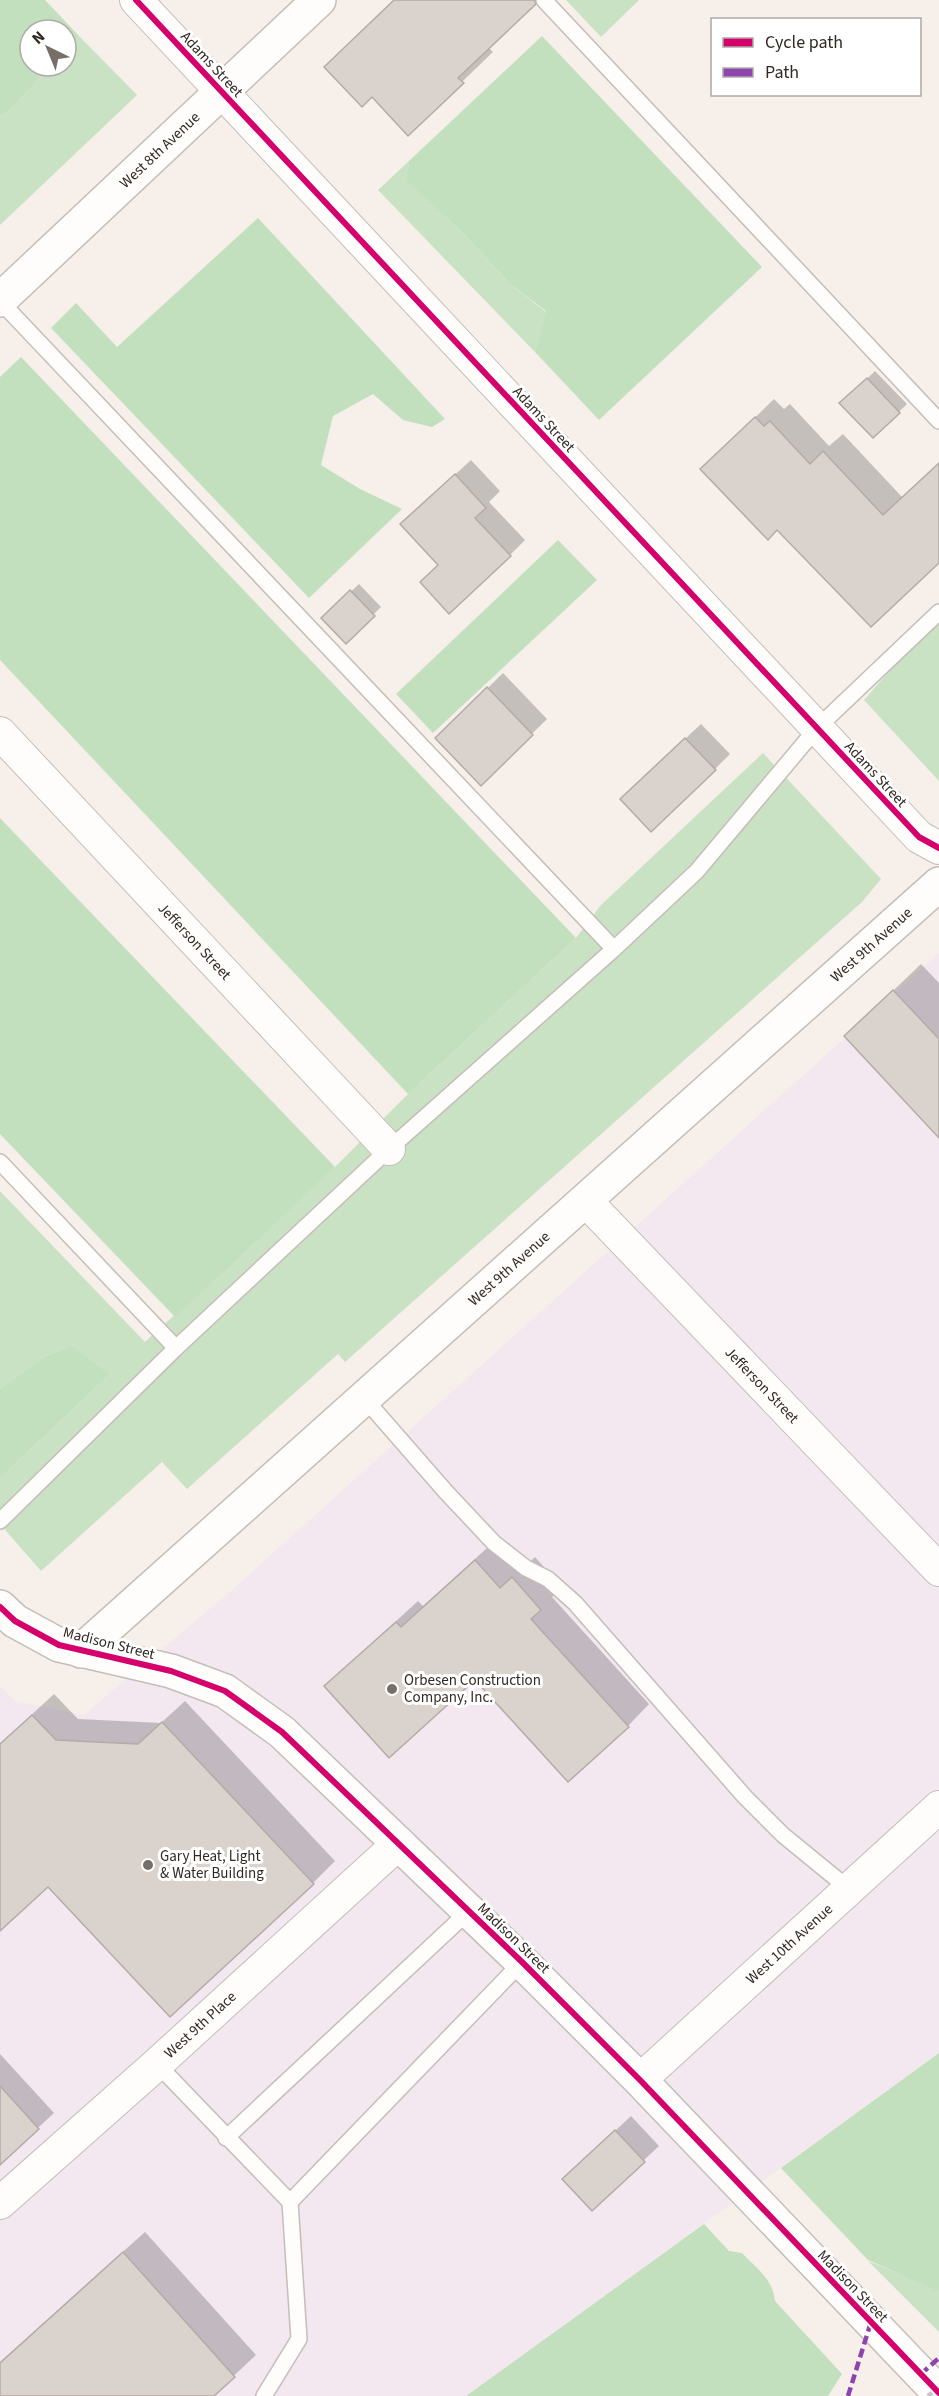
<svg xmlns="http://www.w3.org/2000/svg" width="939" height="2396" font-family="'Source Sans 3',sans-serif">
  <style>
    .industrial { fill: #f3e7f0 }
    .green { fill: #c9e2c4 }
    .forest { fill: #c2e0bd }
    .shadow { fill: #0003 }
    .building { fill: #dad2cd; stroke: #b4aba7; stroke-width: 1.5 }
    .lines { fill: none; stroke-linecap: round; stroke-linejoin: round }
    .service-casing { stroke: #c5bdb8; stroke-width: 18 }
    .minor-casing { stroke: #c5bdb8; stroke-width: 34 }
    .tertiary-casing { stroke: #c5bdb8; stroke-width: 36 }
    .service { stroke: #fefdfc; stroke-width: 15 }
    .minor { stroke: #fefdfc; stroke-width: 32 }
    .tertiary { stroke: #fefdfc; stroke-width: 33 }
    .rail { stroke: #c7c4c3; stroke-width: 4.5; stroke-dasharray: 10 10; stroke-linecap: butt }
    .quiet { stroke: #8e44ad; stroke-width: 4.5; stroke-dasharray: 9 4.5; stroke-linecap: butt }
    .cycleway-casing { stroke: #fff; stroke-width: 10 }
    .cycleway { stroke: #d6006c; stroke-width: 6 }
    .poi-dot { fill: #776e69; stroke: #fff; stroke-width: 2 }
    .labels { text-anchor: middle; stroke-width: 6; stroke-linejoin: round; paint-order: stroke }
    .street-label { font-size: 15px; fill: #322923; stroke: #fff }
    .poi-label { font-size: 15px; fill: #322923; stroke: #fff; text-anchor: start }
  </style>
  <rect width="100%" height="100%" fill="#f7efea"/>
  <polygon class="industrial" points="939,953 939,2053 466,2396 0,2396 0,1686 15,1701 84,1715 231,1591"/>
  <g class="green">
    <polygon points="566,0 639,0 601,37"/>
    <polygon points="79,36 137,95 0,225 0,116 7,113 51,66 66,66 66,50"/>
    <polygon points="409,161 408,181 461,231 510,284 546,312 535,352 378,190"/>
    <polygon points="939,624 939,781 864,700 891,669"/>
    <polygon points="763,753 881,879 862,902 345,1362 338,1354 187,1489 162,1462 41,1571 0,1524 0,1478 110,1374 72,1345 42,1358 0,1389 0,1191 145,1342 335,1167 408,1094 576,938 601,905"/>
    <polygon points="868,2261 939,2290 939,2332"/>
  </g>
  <g class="forest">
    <polygon points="0,0 45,0 79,36 66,50 66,30 30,30 30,66 51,66 7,113 0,116"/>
    <polygon points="542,36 762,267 599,420 535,352 546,311 510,284 461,231 407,181 409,161"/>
    <polygon points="258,218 445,419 432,427 403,420 373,394 333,416 321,465 360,489 402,509 309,598 51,328 76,303 117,347"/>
    <polygon points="21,357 576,938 408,1094 0,660 0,377"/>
    <polygon points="558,540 597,580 433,733 396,694"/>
    <polygon points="0,818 335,1167 175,1317 0,1134"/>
    <polygon points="72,1345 110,1374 0,1478 0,1389 42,1358"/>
    <polygon points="939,2053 939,2290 938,2291 868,2260 781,2168"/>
    <path d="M704,2224L729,2251L742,2253C756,2268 773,2279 775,2301L842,2374L828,2396H466Z"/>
  </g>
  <g class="shadow">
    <polygon points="395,0 537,0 488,47 493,52 408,134"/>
    <polygon points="875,371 907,404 873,436 842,403"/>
    <polygon points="774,399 784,409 790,404 829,446 843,434 903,498 939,464 939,560 836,591 777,528 721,451"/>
    <polygon points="471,460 500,491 489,502 525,540 510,555 440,565 417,509"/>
    <polygon points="359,584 381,607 346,642 323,618"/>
    <polygon points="503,673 547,719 481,784 437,738"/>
    <polygon points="701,724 730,754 715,769 637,784"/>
    <polygon points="921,964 939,983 939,1135 874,1009"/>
    <polygon points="497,1539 523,1568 535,1557 562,1587 552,1597 649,1704 628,1726 475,1678 348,1665 418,1601 423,1606"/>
    <polygon points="54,1694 78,1719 161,1723 185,1701 335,1861 313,1883 48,1885 0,1923 0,1744"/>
    <polygon points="0,2054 54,2113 0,2163"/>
    <polygon points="631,2116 659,2146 643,2161 580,2164"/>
    <polygon points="145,2232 256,2355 212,2396 0,2396 0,2362"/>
  </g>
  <g class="building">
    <polygon points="394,0 534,0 536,4 458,78 464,83 408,136 372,97 362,107 324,67"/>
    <polygon points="867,378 900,413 873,438 839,403"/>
    <polygon points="755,417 764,426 770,421 810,464 823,451 883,515 939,463 939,563 871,627 777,530 768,540 700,469"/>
    <polygon points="455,474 486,508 475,518 511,556 449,614 420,582 438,565 400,524"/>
    <polygon points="350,590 375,616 346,644 321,618"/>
    <polygon points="487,687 533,735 481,786 435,738"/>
    <polygon points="685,738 716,770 651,832 620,799"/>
    <polygon points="893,990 939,1039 939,1138 844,1036"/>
    <polygon points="475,1560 500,1588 512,1577 541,1610 531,1619 629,1727 568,1782 475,1680 389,1758 324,1686 396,1622 401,1627"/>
    <polygon points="32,1715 56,1740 138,1744 162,1722 314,1884 170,2017 48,1887 0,1931 0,1744"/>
    <polygon points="0,2086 39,2129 0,2165"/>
    <polygon points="615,2130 645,2162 592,2211 562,2179"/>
    <polygon points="123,2252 235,2377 214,2396 0,2396 0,2363"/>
  </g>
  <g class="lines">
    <defs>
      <g id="service">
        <polyline points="544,0 939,421"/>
        <polyline points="0,301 614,949"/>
        <polyline points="0,1162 176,1348"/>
        <polyline points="364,1398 446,1492 494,1543 526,1568 548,1579 575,1603 745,1797 783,1835 849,1889"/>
        <polyline points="0,1521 176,1348 389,1149 614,949 697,871 817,728 939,612"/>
        <polyline points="157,2064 290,2202 299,2339 264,2396"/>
        <polyline points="226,2138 469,1911"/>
        <polyline points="290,2202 522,1962"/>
      </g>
      <g id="minor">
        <polyline points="136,0 919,837 939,848"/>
        <path id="s1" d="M0,733L389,1149"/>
        <path id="s2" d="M585,1200L939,1570"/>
        <path id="s3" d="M640,2080L939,1807"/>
        <path id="s4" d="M0,2203L157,2064L399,1843"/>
      </g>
      <g id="tertiary">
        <path id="s5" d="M0,300L319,0"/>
        <polyline points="0,1607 15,1621 59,1645 171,1671 225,1691 282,1732 522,1962 640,2080 939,2393"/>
        <path id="s6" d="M81,1651L939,884"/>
      </g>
    </defs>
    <use href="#service" class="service-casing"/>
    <use href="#minor" class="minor-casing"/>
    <use href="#tertiary" class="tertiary-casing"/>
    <use href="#service" class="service"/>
    <use href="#minor" class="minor"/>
    <use href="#tertiary" class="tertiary"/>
    <polyline class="rail" points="928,2396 939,2387"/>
    <g class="quiet">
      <polyline points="921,2374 939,2358"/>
      <polyline points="848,2396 871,2322"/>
    </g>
    <defs>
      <g id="cycleway">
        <polyline points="136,0 919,837 939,848"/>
        <polyline points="0,1607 15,1621 59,1645 171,1671 225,1691 282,1732 522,1962 640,2080 939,2393"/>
      </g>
    </defs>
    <use href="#cycleway" class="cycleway-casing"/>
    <use href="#cycleway" class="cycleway"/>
  </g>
  <g class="poi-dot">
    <circle cx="392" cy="1689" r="6"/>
    <circle cx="148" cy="1865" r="6"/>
  </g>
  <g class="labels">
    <g class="street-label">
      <text transform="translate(212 64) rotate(47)" y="5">Adams Street</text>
      <text dy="5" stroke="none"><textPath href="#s5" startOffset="219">West 8th Avenue</textPath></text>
      <text transform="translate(544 419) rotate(47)" y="5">Adams Street</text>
      <text transform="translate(876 774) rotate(47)" y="5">Adams Street</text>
      <text dy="5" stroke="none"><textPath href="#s1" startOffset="285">Jefferson Street</textPath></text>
      <text dy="5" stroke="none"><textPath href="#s6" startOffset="1060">West 9th Avenue</textPath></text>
      <text dy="5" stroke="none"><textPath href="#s6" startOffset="574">West 9th Avenue</textPath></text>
      <text dy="5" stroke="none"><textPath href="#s2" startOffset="256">Jefferson Street</textPath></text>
      <text transform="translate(109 1643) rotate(14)" y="5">Madison Street</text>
      <text transform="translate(514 1938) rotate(44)" y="5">Madison Street</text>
      <text dy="5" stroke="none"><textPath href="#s3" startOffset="202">West 10th Avenue</textPath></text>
      <text dy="5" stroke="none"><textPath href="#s4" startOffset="268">West 9th Place</textPath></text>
      <text transform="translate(853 2286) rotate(46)" y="5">Madison Street</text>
    </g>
    <g class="poi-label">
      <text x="404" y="1685">Orbesen Construction<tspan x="404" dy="17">Company, Inc.</tspan></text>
      <text x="160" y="1861">Gary Heat, Light<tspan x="160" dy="17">&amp; Water Building</tspan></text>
    </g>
  </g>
  <rect x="711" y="18" width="210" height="78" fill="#ffffff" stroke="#ada9a7" stroke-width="1.5"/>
  <rect x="723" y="38" width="30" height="9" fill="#d6006c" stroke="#ada9a7" stroke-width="1.5"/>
  <text x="765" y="48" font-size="18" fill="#322923">Cycle path</text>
  <rect x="723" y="68" width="30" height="9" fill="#8e44ad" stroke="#ada9a7" stroke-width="1.5"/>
  <text x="765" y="78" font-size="18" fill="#322923">Path</text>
  <g transform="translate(48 48) rotate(317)"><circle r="28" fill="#ffffff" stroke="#ada9a7" stroke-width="1.5"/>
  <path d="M0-4.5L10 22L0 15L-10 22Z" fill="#776e69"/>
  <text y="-9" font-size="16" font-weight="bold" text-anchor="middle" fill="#322923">N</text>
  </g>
</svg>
